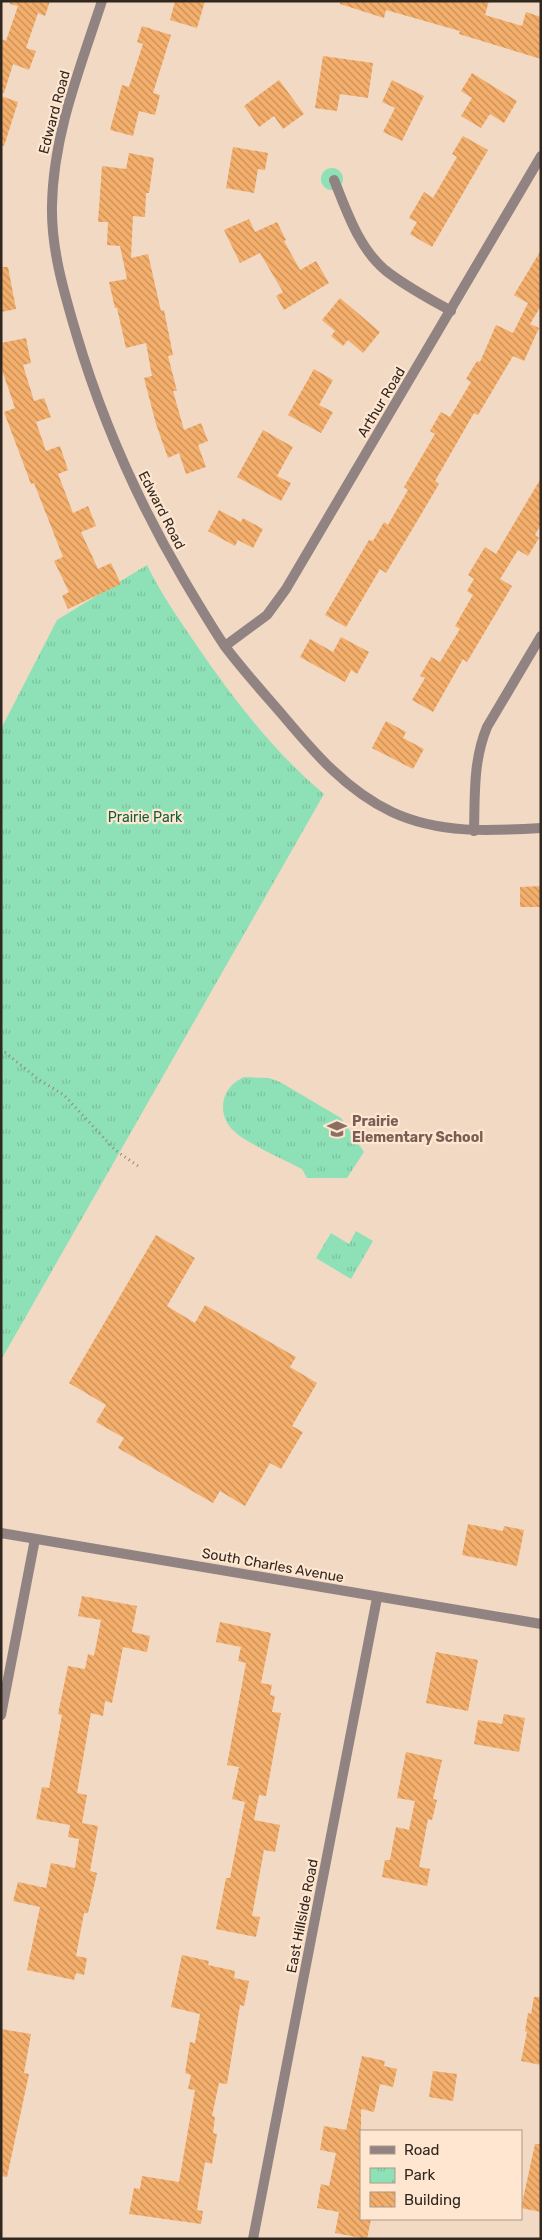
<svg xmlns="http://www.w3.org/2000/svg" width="542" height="2240" font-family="Rubik,sans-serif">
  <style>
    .green { fill: #8ee1b6 }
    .park { fill: url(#park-tufts) }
    .building { fill: url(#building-back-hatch) }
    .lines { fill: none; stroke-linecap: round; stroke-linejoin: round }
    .path { stroke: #978677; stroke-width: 3; stroke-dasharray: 1 4; stroke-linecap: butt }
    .street { stroke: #928383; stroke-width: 10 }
    .labels { text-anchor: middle; stroke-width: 4.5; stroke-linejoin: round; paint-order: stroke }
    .street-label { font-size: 14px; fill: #30271f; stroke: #fee6d1 }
    .park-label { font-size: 14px; fill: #115d3e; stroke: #fee6d1 }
    .education-label { font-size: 14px; font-weight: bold; fill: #785e54; stroke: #fee6d1; text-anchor: start }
  </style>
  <defs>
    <pattern id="park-tufts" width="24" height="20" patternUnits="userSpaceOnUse" patternTransform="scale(1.25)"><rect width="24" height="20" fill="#8ee1b6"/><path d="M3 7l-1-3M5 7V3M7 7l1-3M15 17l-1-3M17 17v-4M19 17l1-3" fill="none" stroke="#7bc19c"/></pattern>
    <pattern id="building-back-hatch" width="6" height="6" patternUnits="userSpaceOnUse" patternTransform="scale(1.25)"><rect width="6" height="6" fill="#f4af6c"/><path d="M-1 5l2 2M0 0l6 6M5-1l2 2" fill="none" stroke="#c68e58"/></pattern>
  </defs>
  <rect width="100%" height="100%" fill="#f1d9c4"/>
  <circle class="green" cx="332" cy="179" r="11"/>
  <g class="park">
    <path d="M147,565C161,594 179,619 197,646C234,700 274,752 324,794L1,1360V729L57,620Z"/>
    <path d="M244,1077L269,1078L280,1082L341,1118L364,1152L347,1178H307L302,1169C287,1161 244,1142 234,1131C225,1123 221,1111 224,1099C227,1088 234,1082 244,1077Z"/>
    <polygon points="356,1231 373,1241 351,1279 316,1258 331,1233 349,1244"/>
  </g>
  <g class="building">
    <polygon points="10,1 50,1 45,16 38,13 26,48 36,51 29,70 13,64 4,93 1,92 1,39 6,41 18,6 10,4"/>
    <polygon points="175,1 205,1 197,28 170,20"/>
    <polygon points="340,1 489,1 485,15 522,26 526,12 541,17 541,59 459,34 460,31 386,10 384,18 340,4"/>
    <polygon points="142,26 171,35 153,93 160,95 155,115 139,111 133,136 110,130 122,85 129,87 143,44 137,42"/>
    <polygon points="323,56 373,63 368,98 340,94 337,111 315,108"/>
    <polygon points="472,73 517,101 504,123 490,114 481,128 461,116 472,98 461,91"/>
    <polygon points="279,80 304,114 283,129 274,116 259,127 244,106"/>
    <polygon points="392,80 424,96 402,141 383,132 395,108 382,102"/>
    <polygon points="1,96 18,102 4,146 1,145"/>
    <polygon points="463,136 488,150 432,247 410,234 417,222 409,218 424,192 433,198 457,157 452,154"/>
    <polygon points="233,147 268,153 265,170 258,169 254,193 226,188"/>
    <polygon points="129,153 154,158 149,193 146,193 145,217 133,216 131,258 148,254 161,311 164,310 173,355 168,356 177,391 173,391 184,430 201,423 208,441 198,445 206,467 186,474 179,453 168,458 156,424 144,378 152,376 146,343 126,348 117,308 115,308 109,282 127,279 120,246 107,245 108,222 98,222 102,166 126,169"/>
    <polygon points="249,219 255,232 277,222 286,240 284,241 300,270 316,261 329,283 284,310 276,296 283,292 260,253 240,263 224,230"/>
    <polygon points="541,250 541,310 539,309 530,324 539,328 524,361 513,356 478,415 474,413 435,481 439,484 416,523 386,573 380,569 346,627 325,615 369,540 373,541 384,522 388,525 408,490 404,487 435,434 430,431 441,412 450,417 471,382 466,379 477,361 480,362 496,325 513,333 528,303 514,295"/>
    <polygon points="1,267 8,267 16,309 1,312"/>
    <polygon points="340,298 380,332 363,353 348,340 343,346 331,336 335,331 322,320"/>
    <polygon points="26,338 31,363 23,365 34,401 44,398 51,417 36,422 46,451 60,446 68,470 58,474 73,513 88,506 96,526 81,532 98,569 111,563 121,584 68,609 62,596 69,592 54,561 63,557 34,483 31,484 4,412 15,408 1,367 1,343"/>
    <polygon points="314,369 333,380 319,405 333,412 321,433 288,415"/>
    <polygon points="263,430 293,447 277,476 291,483 281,501 237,477"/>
    <polygon points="541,478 541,524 535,535 539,538 528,556 518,550 500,579 512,586 467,662 463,659 433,712 412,700 425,678 420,676 431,657 440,662 460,629 455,626 473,595 467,591 474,579 468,575 485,547 496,554"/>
    <polygon points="219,510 241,522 243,518 263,529 253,548 238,540 235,546 208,531"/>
    <polygon points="341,637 369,652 357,674 351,670 345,682 300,657 310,639 333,652"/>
    <polygon points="386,721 406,732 403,738 424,749 413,769 372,748"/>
    <polygon points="541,886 541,907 520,907 520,887"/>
    <polygon points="156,1235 195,1258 167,1306 195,1323 205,1305 296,1357 290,1367 317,1383 292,1426 303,1432 281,1469 270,1463 245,1506 220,1491 213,1503 118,1448 124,1438 96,1422 106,1405 69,1383"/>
    <polygon points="468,1524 503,1531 504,1526 524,1530 517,1566 462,1555"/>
    <polygon points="82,1596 137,1606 132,1632 150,1636 147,1652 123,1647 112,1703 105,1701 103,1716 91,1713 77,1793 87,1795 82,1823 98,1826 90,1871 97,1873 88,1913 84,1913 76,1956 87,1958 84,1975 76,1973 74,1980 27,1970 40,1907 13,1901 18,1882 46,1888 51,1863 75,1868 79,1839 68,1837 70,1825 36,1819 42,1787 49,1788 62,1715 58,1714 68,1666 85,1669 88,1654 94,1656 101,1620 78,1616"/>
    <polygon points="220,1622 271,1633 261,1683 272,1685 270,1695 275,1696 272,1712 281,1713 266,1796 259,1795 254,1820 280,1825 275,1852 264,1850 252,1916 260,1917 256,1937 216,1929 226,1878 230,1878 245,1802 232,1799 239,1767 227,1765 246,1663 238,1661 241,1647 216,1642"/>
    <polygon points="436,1652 478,1660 468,1711 426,1703"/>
    <polygon points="504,1714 525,1718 519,1752 474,1744 478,1720 502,1724"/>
    <polygon points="406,1752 442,1760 433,1799 437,1800 432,1820 428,1819 419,1867 430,1869 427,1886 382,1877 385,1860 390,1860 396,1827 409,1830 415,1801 397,1798"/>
    <polygon points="182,1955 209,1961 208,1965 235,1971 234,1978 249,1981 244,2006 240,2005 227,2084 219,2083 212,2116 215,2117 213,2133 217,2134 212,2164 205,2162 197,2210 203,2211 201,2224 129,2214 134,2188 140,2189 142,2176 179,2182 195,2090 188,2089 191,2075 185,2073 190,2042 195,2043 200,2014 171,2007"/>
    <polygon points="534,1997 541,1997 541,2065 521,2061 527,2032 525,2031 528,2013 531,2014"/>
    <polygon points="1,2029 31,2034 24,2073 29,2074 7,2177 1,2176"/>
    <polygon points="362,2056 385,2061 384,2066 397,2069 393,2087 380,2084 374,2112 361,2109 361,2219 371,2219 367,2239 335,2233 339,2212 317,2208 321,2184 329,2186 336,2153 320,2150 324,2126 346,2130"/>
    <polygon points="433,2071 457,2074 453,2101 429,2097"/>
    <polygon points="535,2144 541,2144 541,2212 521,2208"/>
  </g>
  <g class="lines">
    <polyline class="path" points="1,1049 38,1079 64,1095 115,1150 141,1168"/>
    <g class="street">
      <path d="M102,1C80,68 53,135 52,206C51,249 64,292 76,333C102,421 138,502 184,580C197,602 210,624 224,645C241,668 261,690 280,712C312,750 345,790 392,812C439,834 490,831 541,828"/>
      <path d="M334,180C347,211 358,247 385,270C405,286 428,298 451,311"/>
      <polyline points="225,646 267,615 286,589 541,156"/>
      <path d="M474,831C475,795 473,761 487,727L541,636"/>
      <polyline points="1,1533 541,1624"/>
      <polyline points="1,1715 35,1539"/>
      <polyline points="253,2239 377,1598"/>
    </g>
  </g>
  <defs>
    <symbol id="school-bare" viewBox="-9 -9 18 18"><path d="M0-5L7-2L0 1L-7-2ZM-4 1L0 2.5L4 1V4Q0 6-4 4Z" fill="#8d6e63" stroke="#fee6d1" stroke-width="2.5" paint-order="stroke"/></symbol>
  </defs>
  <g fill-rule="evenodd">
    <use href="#school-bare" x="323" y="1115" width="28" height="28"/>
  </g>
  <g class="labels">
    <g class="street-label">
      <text transform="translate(54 112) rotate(-75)" y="5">Edward Road</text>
      <text transform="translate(381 402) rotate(-59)" y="5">Arthur Road</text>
      <text transform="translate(162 510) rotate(63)" y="5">Edward Road</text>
      <text transform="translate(273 1565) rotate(10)" y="5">South Charles Avenue</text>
      <text transform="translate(302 1916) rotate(-79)" y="5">East Hillside Road</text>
    </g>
    <g class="park-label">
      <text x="145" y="822">Prairie Park</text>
    </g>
    <g class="education-label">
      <text x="352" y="1126">Prairie<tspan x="352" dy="16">Elementary School</tspan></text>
    </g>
  </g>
  <rect width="542" height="2240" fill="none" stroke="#30271f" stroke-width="5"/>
  <rect x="360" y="2130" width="162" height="90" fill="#fee6d1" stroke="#ac9a8a"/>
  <rect x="370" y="2146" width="25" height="8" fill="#928383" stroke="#ac9a8a"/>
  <text x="404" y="2155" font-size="15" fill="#30271f">Road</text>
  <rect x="370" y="2168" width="25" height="15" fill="url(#park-tufts)" stroke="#ac9a8a"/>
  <text x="404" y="2180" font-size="15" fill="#30271f">Park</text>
  <rect x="370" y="2192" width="25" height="15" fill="url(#building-back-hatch)" stroke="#ac9a8a"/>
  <text x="404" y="2205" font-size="15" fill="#30271f">Building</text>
</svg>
